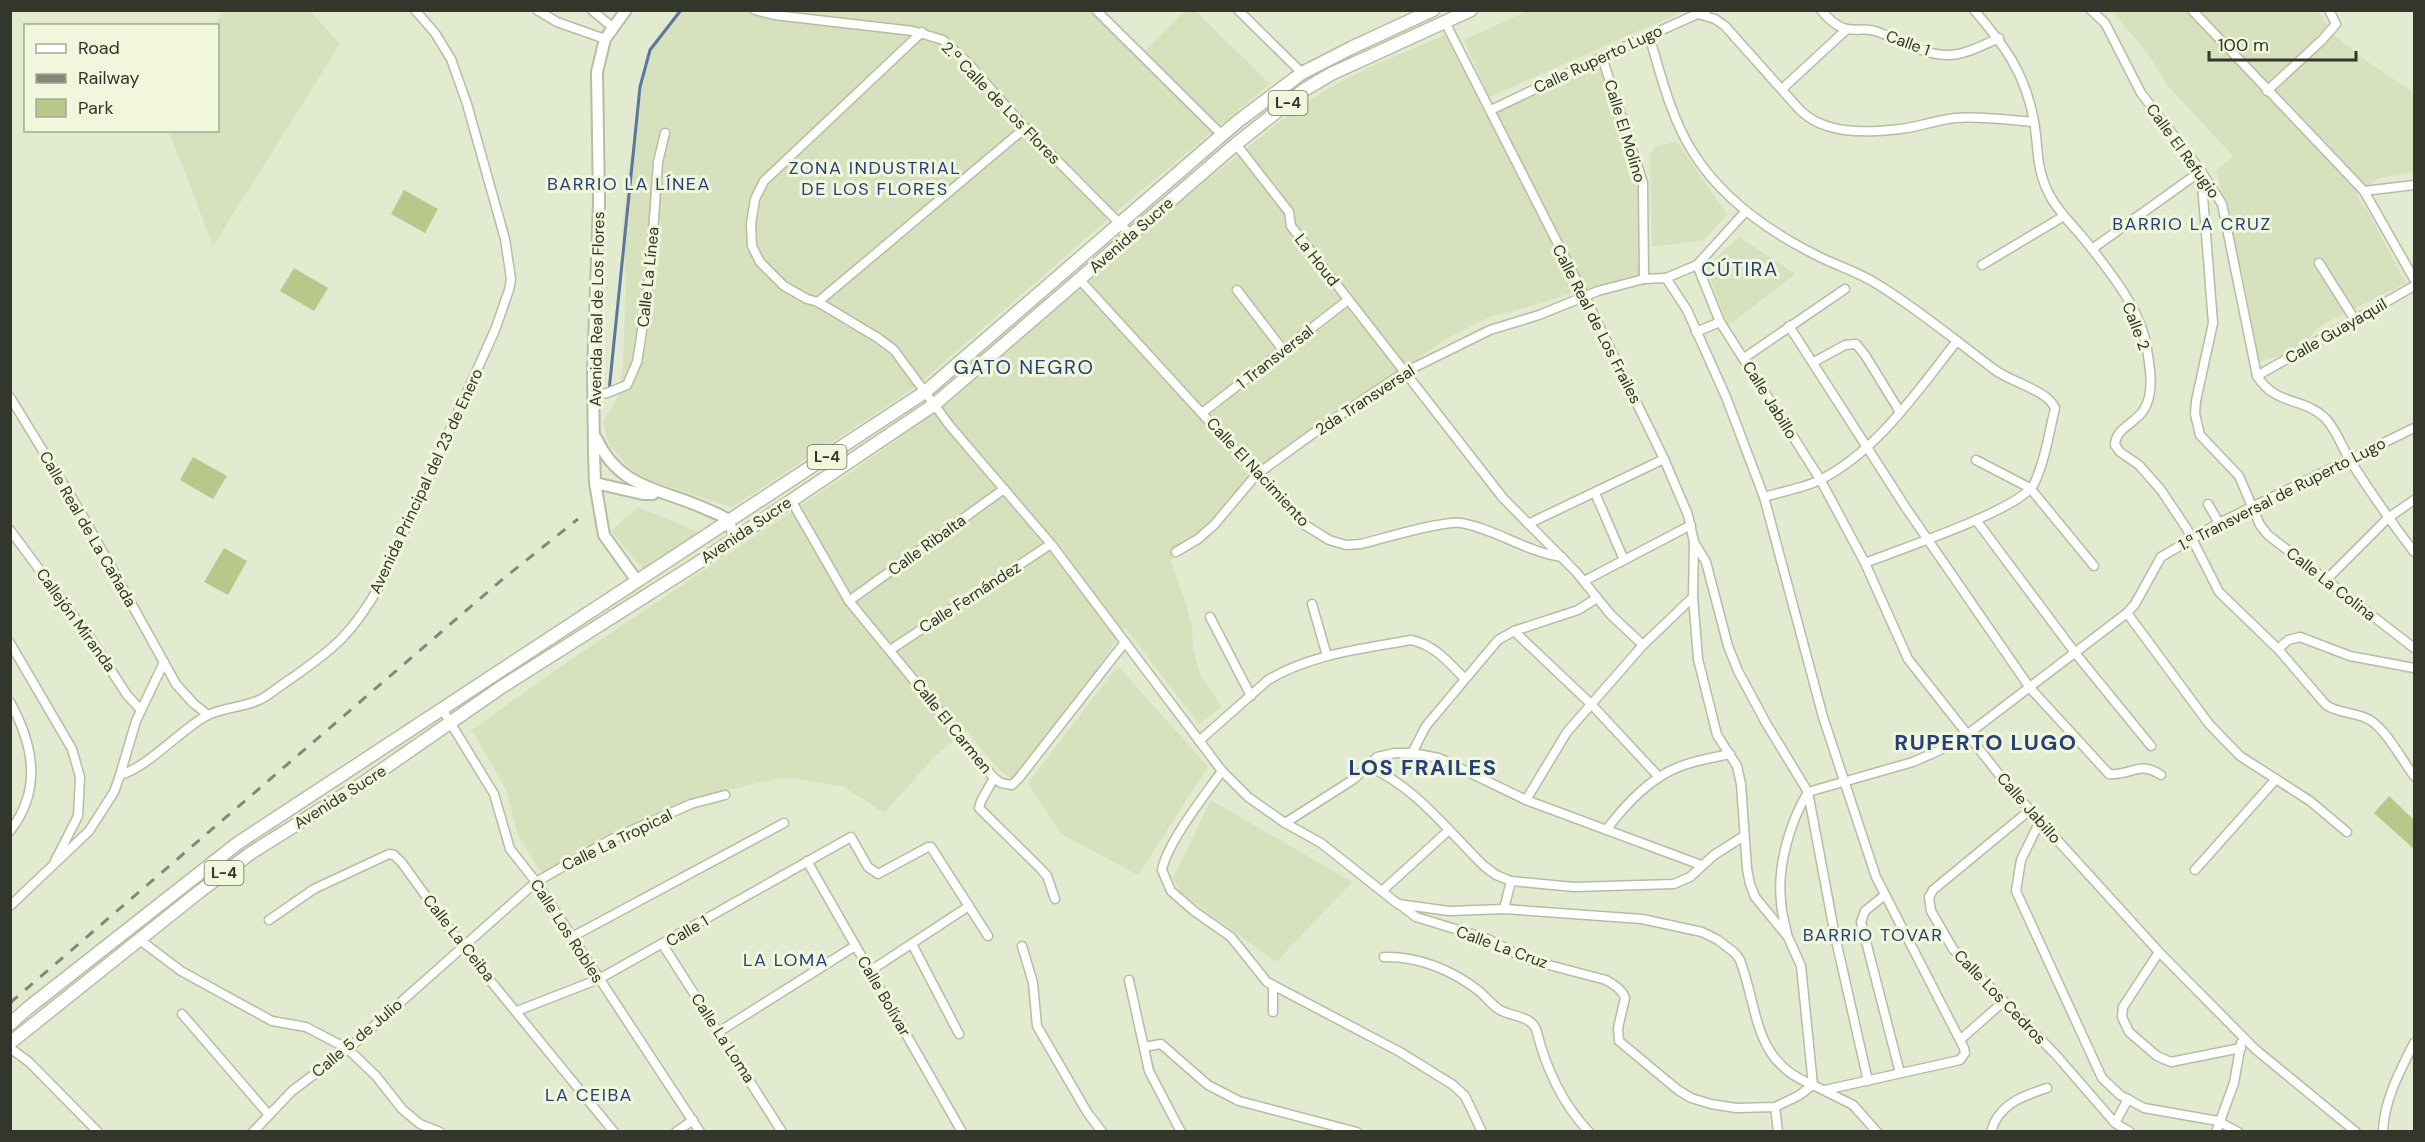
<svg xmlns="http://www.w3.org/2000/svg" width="2425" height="1142" viewBox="0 0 2425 1142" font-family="'DM Sans',sans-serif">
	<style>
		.built { fill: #d7e1be }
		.green { fill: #b8c88b }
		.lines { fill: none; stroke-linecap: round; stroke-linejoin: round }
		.stream { stroke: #5d75a1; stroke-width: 3 }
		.minor-casing { stroke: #b5bda2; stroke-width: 11 }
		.tertiary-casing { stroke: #b5bda2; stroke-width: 14 }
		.primary-casing { stroke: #b5bda2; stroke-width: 15 }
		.minor { stroke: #fff; stroke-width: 8 }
		.tertiary { stroke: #fff; stroke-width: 10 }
		.primary { stroke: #fff; stroke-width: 12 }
		.rail { stroke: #848977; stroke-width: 3; stroke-dasharray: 10 10; stroke-linecap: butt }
		.labels { text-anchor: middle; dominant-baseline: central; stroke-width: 6; stroke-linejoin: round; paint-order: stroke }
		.shield { fill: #f0f7dc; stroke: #6c7060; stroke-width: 1.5 }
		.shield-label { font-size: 15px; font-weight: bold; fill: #33362b }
		.street-label { font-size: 16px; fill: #33362b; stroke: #f0f7dc }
		.neighbourhood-label { font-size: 18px; letter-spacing: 1.5px; fill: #274078; stroke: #f0f7dc }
		.quarter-label { font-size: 20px; letter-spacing: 1.5px; fill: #274078; stroke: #f0f7dc }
		.district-label { font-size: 22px; font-weight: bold; letter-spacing: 1.5px; fill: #274078; stroke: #f0f7dc }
	</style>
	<rect width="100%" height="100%" fill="#e2eacf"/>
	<!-- built -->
	<g class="built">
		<polygon points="1530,10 1684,10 1684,11 1489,97 1464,40"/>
		<polygon points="223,11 310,11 340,44 213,246 169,131 218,130 218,26 215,25"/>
		<polygon points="678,11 1102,11 1144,52 1185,11 1196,11 1270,84 1130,200 913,389 732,507 637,476 609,445 603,422 619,395 623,365 626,280 622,234 628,171 644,79 648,58 655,44"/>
		<polygon points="2112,11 2318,11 2334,35 2368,62 2414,93 2414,172 2379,178 2356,195 2368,212 2406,283 2323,324 2295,351 2259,362 2243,276 2216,170 2233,156 2167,85 2149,55"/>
		<polygon points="1445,35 1486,115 1600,68 1633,151 1641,186 1647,277 1583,289 1538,304 1492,316 1452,335 1259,469 1224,522 1195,546 1170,560 1185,600 1192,628 1193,650 1200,674 1222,707 1199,724 1125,627 1054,733 1015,781 999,770 966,730 935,756 884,813 844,787 794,778 773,779 686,801 633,825 542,873 519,838 506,789 472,730 560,667 860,466 951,401 1114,255 1284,118 1327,89 1372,66"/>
		<polygon points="1676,141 1727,214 1704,240 1652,247 1650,155 1655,147"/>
		<polygon points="1739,237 1795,274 1728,326 1706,267"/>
		<polygon points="638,507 705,535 646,573 611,531"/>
		<polygon points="1118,666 1208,767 1138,875 1061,834 1028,783"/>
		<polygon points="1211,800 1352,882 1276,962 1181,893 1173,878"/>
	</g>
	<!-- green -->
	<g class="green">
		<polygon points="404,190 438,209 425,233 391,214"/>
		<polygon points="294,268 328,288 314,311 280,291"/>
		<polygon points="193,457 227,476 213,499 180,480"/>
		<polygon points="224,548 247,561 228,595 204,582"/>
		<polygon points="2389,796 2414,820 2414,849 2374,813"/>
	</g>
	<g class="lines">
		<!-- stream -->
		<polyline class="stream" points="609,391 640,87 650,50 681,10"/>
		<defs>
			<g id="minor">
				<polyline points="537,10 557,22 605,39"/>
				<polyline points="592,10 612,27"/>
				<polyline points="755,10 774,15 913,31 943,40 967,62 1025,128 1131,235"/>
				<polyline points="1096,10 1222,135"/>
				<polyline points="1238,10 1302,73"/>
				<path d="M 1821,10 C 1827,18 1837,27 1847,29 C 1857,31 1865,28 1875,31 C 1900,39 1923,56 1950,55 C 1967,54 1983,45 1999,38"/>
				<path d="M 1974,10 C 2005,46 2025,73 2034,121 C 2039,150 2035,167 2050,196 C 2061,216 2079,231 2092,249 C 2114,277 2142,313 2147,349 C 2150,368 2155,394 2143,411 C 2135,423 2115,429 2115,445 L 2120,452 L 2139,465 L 2161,490 L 2187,529 L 2219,592 L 2278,649"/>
				<path d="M 2091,10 L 2105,23 L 2141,93 L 2201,171 L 2222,204 L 2257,376 C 2277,407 2302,396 2325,418 C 2337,430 2342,448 2351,462 C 2371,493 2392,523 2414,552"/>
				<polyline points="2192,10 2364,191 2414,279"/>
				<path d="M 1698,14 L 1715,19 L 1725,26 L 1799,109 C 1824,135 1866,133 1900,129 C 1919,127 1936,120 1955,118 C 1981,116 2008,120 2034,122"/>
				<path d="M 922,32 L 764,181 L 755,199 L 751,224 L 752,246 L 760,262 L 784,286 L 807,299 L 818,302 L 878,338 L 894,350 L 950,426 L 1051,544 L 1222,771 L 1248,797 L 1285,823 L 1321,843 L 1398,904 L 1449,911 L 1504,909 L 1642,919 L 1702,932 L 1718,940 L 1735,953 L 1740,960 C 1759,1011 1753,1062 1813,1085 L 1801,966 L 1788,937 L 1755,897 L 1750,884 L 1747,869 L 1741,784 L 1737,766 L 1717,735 L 1698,659 L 1693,597 L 1694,542 L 1688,515 L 1664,459 L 1585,297 L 1445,22"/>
				<path d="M 1649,35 C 1660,73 1672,121 1694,154 C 1724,201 1774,235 1824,259 C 1841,267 1860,273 1877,284 C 1918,309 1956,341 1995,370 C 2011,382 2047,390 2055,408 C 2049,433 2045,461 2034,484 C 2020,510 1897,550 1865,563"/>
				<polyline points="1602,57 1643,183 1644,279"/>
				<polyline points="1782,89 1847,29"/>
				<polyline points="2267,91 2322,40 2336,24 2329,10"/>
				<polyline points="1491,110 1602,57 1706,10"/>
				<polyline points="1236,144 1289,212 1291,226 1503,498 1577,573 1611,615 1643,645"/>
				<polyline points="2364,191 2414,185"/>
				<polyline points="2092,249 2201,171 2213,323 2196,401 2195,414 2200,435 2239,476 2260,525 2268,535 2414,648"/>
				<polyline points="2319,263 2355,320"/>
				<polyline points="1697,265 1720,322 1820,479 1865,563 1908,659 2009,787 2159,952 2255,1049 2356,1132"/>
				<polyline points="1982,265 2064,216"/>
				<polyline points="1666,278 1697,265 1746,211"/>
				<path d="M 1080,280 L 1302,523 L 1329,540 L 1346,545 L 1361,544 C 1382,539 1443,520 1461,523 C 1496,529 1526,552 1562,557"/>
				<polyline points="1237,290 1283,350"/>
				<polyline points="818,302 1025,128"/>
				<path d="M 1789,326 L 1906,508 L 2030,688 L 2109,774 C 2132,776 2138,760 2161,775"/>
				<polyline points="1696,332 1720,322"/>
				<polyline points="1744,358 1845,289"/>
				<polyline points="1814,362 1845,345 1856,344 1865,355 1900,412"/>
				<polyline points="2257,376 2414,286"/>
				<polyline points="594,395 607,393 627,385 637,362 640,344 650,274 658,162 665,133"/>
				<polyline points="10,397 81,513 176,684 193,703 208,715"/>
				<polyline points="1202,413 1348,300"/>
				<polyline points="1976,460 2030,488 2094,566"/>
				<polyline points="1595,493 1624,560"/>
				<path d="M 1764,497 C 1783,491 1805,488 1822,479 C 1879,449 1918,390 1957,341"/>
				<polyline points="791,500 849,601 994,778 1001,783 1012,785 1019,778 1125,642"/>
				<polyline points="2208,504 2219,523"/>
				<polyline points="1976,520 2076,654 2151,746"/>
				<polyline points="1528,524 1664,459"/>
				<polyline points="10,530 91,639 127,695 141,710"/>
				<polyline points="1694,542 1706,562 1728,646 1738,671 1766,723 1808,792 1835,936 1868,1081"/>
				<polyline points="1176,552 1198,539 1214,525 1256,475 1322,427 1405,372 1490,330 1539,315 1598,291 1644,279 1666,278 1687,310 1726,397 1764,497 1823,717 1876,877 1964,1048 1965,1053 1960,1060 1825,1090"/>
				<polyline points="2326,580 2388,518 2414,500"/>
				<polyline points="1584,581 1691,525"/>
				<polyline points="849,601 1004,489"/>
				<polyline points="1312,604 1327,656"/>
				<polyline points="2127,613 2209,724 2240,756 2310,801 2347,832"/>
				<polyline points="1210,617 1251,696"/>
				<polyline points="1514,631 1591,704 1659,777"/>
				<polyline points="10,643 72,749 80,777 78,816 55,861"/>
				<polyline points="890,650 1051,544"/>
				<path d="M 2414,668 L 2350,656 L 2300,637 L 2288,640 L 2278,649 L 2326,705 C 2339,714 2357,712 2370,720 C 2387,731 2402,760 2414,776"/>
				<path d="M 10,702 C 33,744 43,789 10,831"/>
				<polyline points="442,709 494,794 510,849 536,882 700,1132"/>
				<path d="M 1199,741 L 1268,680 C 1311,654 1362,649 1411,640 C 1435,645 1448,662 1465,679"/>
				<polyline points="1412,753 1426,726 1498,640 1514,631 1578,610 1597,598"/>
				<path d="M 1367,766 C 1414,785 1448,831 1484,866 L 1496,875 L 1511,881 L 1574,887 L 1674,884 L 1690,877 L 1714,855 L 1744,836"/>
				<path d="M 1222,771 C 1205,795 1167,843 1162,870 L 1171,891 L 1194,911 L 1231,937 L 1267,982 L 1400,1052 L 1453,1085 L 1465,1096 L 1482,1132"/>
				<polyline points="120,775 136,721 164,662"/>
				<polyline points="994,778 981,801 979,808 1040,868 1047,876 1055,899"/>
				<polyline points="1526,800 1567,732 1643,645 1693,597"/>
				<polyline points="2030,810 1933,890 1929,897 1931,911 1953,949 2056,1055 2115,1123 2130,1132"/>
				<polyline points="2040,821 2021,860 2016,891 2102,1078 2120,1095 2144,1108 2218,1121 2238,1132"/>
				<polyline points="1285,823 1354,779 1377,757 1395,753 1412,753 1439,758 1526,800 1701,865"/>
				<path d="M 1606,830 C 1626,804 1651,776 1684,765 C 1699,760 1715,757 1730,754"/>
				<polyline points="807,861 962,1132"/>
				<polyline points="2195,870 2276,779"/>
				<polyline points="1382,891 1448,831"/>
				<polyline points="1885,895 1865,911 1861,922 1900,1073"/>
				<path d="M 1399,904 L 1416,917 L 1488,939 L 1526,959 L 1606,980 C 1614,985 1622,989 1625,998 L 1618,1028 L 1619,1041 L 1678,1090 L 1691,1098 L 1711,1104 L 1736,1108 L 1775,1107 L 1798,1096 L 1813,1085 L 1853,1105 L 1877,1132"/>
				<path d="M 10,906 L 89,831 L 114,792 L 120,775 C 148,767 178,732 206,716 C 222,707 242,708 259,700 C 269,696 279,686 289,680 C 334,649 353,633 380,585 L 495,330 L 509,290 L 511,279 L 505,239 L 467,104 L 451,59 L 435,33 L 415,10"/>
				<polyline points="1504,909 1511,881"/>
				<polyline points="269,920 314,889 389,854 394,855 402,863 462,946 614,1132"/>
				<path d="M 1787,934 C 1785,923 1781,912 1781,901 C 1777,866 1790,822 1808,792 L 1913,762 L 1938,751 L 1968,734 L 2127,613 L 2135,604 L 2161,557 L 2219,523 L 2414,428"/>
				<polyline points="572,937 784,823"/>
				<polyline points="140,940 181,971 272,1021 306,1027 348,1049 376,1076 402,1109 420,1124 440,1132"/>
				<polyline points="912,944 959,1034"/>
				<polyline points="663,945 782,1132"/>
				<polyline points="1022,946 1033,983 1037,1026 1087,1112 1102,1132"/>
				<polyline points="2159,952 2123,1007 2122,1017 2129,1032 2157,1056 2171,1062 2241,1048"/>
				<path d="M 1384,957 C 1418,956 1452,970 1479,991 C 1486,997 1492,1005 1500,1010 C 1512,1017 1529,1015 1536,1029 C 1546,1068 1561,1102 1589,1132"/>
				<polyline points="870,971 969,906"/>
				<polyline points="1129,980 1149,1071 1181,1132"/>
				<polyline points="1273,987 1273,1012"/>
				<polyline points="517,1011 599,979 851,837 868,867 878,874 928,847 931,847 988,936"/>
				<polyline points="182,1014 269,1115"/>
				<polyline points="720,1031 855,946"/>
				<polyline points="1960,1040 2003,1002"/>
				<polyline points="1144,1047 1161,1044 1208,1085 1239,1101 1357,1132"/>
				<polyline points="10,1048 29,1062 98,1132"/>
				<polyline points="1775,1107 1778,1132"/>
				<polyline points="2115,1123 2128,1099"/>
				<polyline points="253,1132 292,1091 348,1049 536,882 610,840 691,804 725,795"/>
				<polyline points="676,1132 693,1120"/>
				<path d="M 1991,1132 C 1998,1104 2023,1096 2047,1088"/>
				<polyline points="2216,1132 2234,1083 2241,1043"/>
				<path d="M 2383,1132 C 2384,1100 2400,1071 2414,1043"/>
			</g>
			<g id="tertiary">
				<polyline points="626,10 605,39 597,72 599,202 593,374 594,453 595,483 604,535 637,581"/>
				<path d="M 596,438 C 620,490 661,488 706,509 C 712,512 723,515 727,520 C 730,525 733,532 736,537"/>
				<polyline points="595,483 643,494 653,494"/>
			</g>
			<g id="primary">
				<polyline points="10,1024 28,1008 238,843 925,392 1237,122 1302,73 1353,47 1433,10"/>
				<polyline points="10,1043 199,892 251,853 366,781 503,686 712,554 935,404 1236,144 1304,90 1331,74 1471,10"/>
			</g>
		</defs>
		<!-- minor casing -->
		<use href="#minor" class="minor-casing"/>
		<!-- tertiary casing -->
		<use href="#tertiary" class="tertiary-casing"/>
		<!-- primary casing -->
		<use href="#primary" class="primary-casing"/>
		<!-- minor -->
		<use href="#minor" class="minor"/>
		<!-- tertiary -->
		<use href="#tertiary" class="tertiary"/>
		<!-- primary -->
		<use href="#primary" class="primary"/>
		<!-- rail -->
		<polyline class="rail" points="10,1003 504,578 578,519"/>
	</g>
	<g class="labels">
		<!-- shield labels -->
		<g class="shield">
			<rect x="1268.5" y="91" width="39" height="24" rx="4.5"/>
			<rect x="807.5" y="445" width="39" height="24" rx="4.5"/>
			<rect x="204.5" y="861" width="39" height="24" rx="4.5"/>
		</g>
		<g class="shield-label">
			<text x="1288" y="103">L-4</text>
			<text x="827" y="457">L-4</text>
			<text x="224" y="873">L-4</text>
		</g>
		<!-- street labels -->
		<g class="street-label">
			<text transform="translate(1908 43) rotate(20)">Calle 1</text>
			<text transform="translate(1598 59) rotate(-25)">Calle Ruperto Lugo</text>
			<text transform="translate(1001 103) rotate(46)">2.ª Calle de Los Flores</text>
			<text transform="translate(1625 131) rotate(73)">Calle El Molino</text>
			<text transform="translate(2183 151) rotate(54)">Calle El Refugio</text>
			<text transform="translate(1131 235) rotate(-41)">Avenida Sucre</text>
			<text transform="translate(1317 260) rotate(52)">La Houd</text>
			<text transform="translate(648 277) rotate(-84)">Calle La Línea</text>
			<text transform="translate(597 309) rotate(-89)">Avenida Real de Los Flores</text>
			<text transform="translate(1597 324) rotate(63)">Calle Real de Los Frailes</text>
			<text transform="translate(2136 326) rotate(69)">Calle 2</text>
			<text transform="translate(2336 331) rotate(-30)">Calle Guayaquil</text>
			<text transform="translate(1275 357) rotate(-38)">1 Transversal</text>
			<text transform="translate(1365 400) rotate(-33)">2da Transversal</text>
			<text transform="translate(1770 400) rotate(58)">Calle Jabillo</text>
			<text transform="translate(1258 472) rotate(47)">Calle El Nacimiento</text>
			<text transform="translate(426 481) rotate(-65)">Avenida Principal del 23 de Enero</text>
			<text transform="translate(2282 494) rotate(-27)">1.ª Transversal de Ruperto Lugo</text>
			<text transform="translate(88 529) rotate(60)">Calle Real de La Cañada</text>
			<text transform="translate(746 530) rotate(-34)">Avenida Sucre</text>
			<text transform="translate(927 545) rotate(-36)">Calle Ribalta</text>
			<text transform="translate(2331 584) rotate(38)">Calle La Colina</text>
			<text transform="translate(970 597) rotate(-33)">Calle Fernández</text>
			<text transform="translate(76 620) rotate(54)">Callejón Miranda</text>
			<text transform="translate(952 726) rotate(51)">Calle El Carmen</text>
			<text transform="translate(340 797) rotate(-32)">Avenida Sucre</text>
			<text transform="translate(2029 808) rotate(49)">Calle Jabillo</text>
			<text transform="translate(617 840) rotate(-26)">Calle La Tropical</text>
			<text transform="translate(567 931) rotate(57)">Calle Los Robles</text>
			<text transform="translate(687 931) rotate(-30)">Calle 1</text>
			<text transform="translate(459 938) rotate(52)">Calle La Ceiba</text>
			<text transform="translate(1502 947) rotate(20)">Calle La Cruz</text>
			<text transform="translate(884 996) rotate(60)">Calle Bolívar</text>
			<text transform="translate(2000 997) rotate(46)">Calle Los Cedros</text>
			<text transform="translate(357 1038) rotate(-40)">Calle 5 de Julio</text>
			<text transform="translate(723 1038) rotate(57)">Calle La Loma</text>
		</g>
		<!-- neighbourhood labels -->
		<g class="neighbourhood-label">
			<text x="875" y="168">ZONA INDUSTRIAL<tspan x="875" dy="21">DE LOS FLORES</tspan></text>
			<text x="629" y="184">BARRIO LA LÍNEA</text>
			<text x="2192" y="224">BARRIO LA CRUZ</text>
			<text x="1873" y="935">BARRIO TOVAR</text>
			<text x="786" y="960">LA LOMA</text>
			<text x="589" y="1095">LA CEIBA</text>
		</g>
		<!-- quarter labels -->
		<g class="quarter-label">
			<text x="1740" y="269">CÚTIRA</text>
			<text x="1024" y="367">GATO NEGRO</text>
		</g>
		<!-- district labels -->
		<g class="district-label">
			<text x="1986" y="742">RUPERTO LUGO</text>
			<text x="1423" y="767">LOS FRAILES</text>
		</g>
	</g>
	<!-- border -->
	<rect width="2425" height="1142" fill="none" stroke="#33362b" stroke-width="24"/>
	<!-- legend -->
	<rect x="24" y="24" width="195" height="108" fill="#f0f7dc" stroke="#a4aa95" stroke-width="1.5"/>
	<rect x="36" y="44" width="30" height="9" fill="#ffffff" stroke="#a4aa95" stroke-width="1.5"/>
	<text x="78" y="54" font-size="18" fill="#33362b">Road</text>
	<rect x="36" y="74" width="30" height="9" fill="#848977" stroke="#a4aa95" stroke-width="1.5"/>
	<text x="78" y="84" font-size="18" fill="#33362b">Railway</text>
	<rect x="36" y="99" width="30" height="18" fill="#b8c88b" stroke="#a4aa95" stroke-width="1.5"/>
	<text x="78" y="114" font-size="18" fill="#33362b">Park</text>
	<!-- scale -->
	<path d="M2209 51v9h147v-9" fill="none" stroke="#33362b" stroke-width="3"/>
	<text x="2218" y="51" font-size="18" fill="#33362b" stroke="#f0f7dc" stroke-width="4.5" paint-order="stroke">100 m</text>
</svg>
